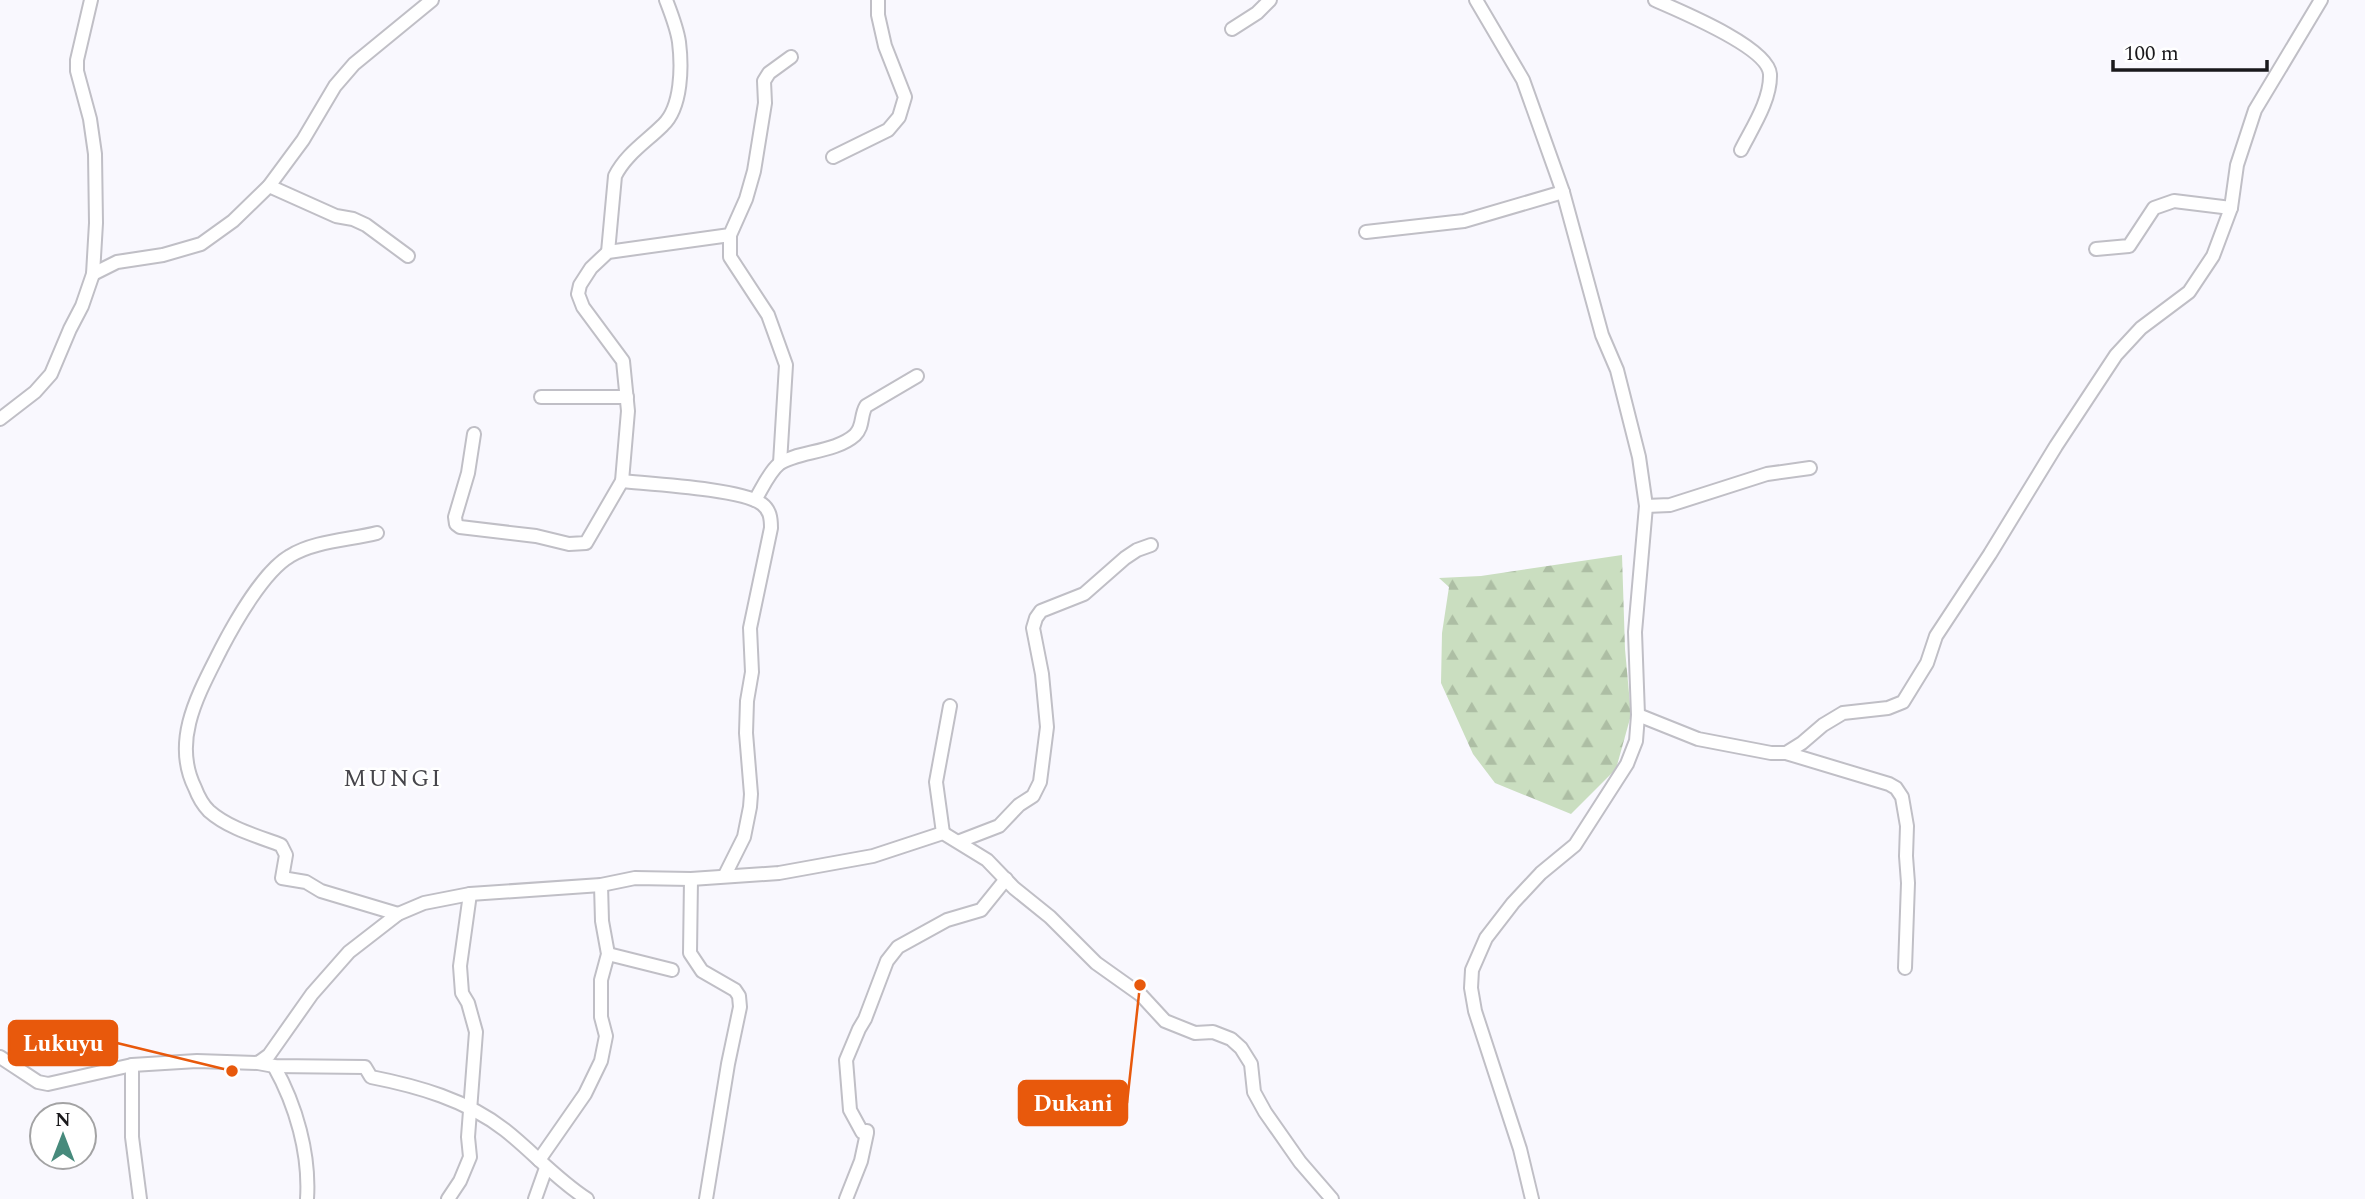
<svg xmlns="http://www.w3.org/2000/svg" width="2365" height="1199" viewBox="0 0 2365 1199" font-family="Spectral,serif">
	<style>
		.forest { fill: url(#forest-firs) }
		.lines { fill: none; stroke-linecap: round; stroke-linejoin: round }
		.minor-casing { stroke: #c0bfc6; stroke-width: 16 }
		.minor { stroke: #fff; stroke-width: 12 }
		.labels { text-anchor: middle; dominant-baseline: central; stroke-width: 5; stroke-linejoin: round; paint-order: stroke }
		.quarter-label { font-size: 24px; letter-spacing: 2px; fill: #46454b; stroke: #fff }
		.leader { fill: none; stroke: #e8590c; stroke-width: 2.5 }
		.callout-dot { fill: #e8590c; stroke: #fff; stroke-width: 2.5 }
		.callout { fill: #e8590c; stroke: #e8590c; stroke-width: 2.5 }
		.callout-label { font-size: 23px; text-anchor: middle; font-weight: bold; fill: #fff }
	</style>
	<defs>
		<pattern id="forest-firs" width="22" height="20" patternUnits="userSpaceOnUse" patternTransform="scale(1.75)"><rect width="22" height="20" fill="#cadec0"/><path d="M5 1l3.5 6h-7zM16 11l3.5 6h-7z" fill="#adbea4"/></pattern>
	</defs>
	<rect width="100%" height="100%" fill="#f9f8fe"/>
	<!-- forest -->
	<polygon class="forest" points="1622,555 1625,649 1631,715 1616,769 1571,814 1495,783 1473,754 1441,683 1442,633 1449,587 1439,578 1481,576"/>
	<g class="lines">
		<defs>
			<g id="minor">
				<polyline points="1476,0 1523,80 1563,192 1602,335 1617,370 1639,457 1646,506 1635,632 1638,715 1636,741 1627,764 1575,845 1541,873 1513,903 1486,938 1472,970 1471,988 1475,1011 1520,1149 1532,1199"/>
				<path d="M 1655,0 C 1680,11 1768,47 1770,74 C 1771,100 1752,128 1741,150"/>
				<polyline points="1232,29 1257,13 1270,0"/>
				<polyline points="833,157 888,130 899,117 905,97 885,46 878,15 878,0"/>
				<polyline points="269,186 336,216 353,219 366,225 408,256"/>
				<polyline points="1366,232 1464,221 1563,192"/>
				<polyline points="730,235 730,257 768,315 786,365 780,463"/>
				<polyline points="2096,249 2129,246 2154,208 2174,201 2231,208"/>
				<path d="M 608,252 L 615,176 C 626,154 646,142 663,125 C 682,107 682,66 679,42 C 677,28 671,13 666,0"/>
				<polyline points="93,274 117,262 163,255 201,244 233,221 269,186 303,140 335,86 354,64 432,0"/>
				<polyline points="541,397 627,397"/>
				<polyline points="0,419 35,392 51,374 70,329 82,306 93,274 96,223 95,154 90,119 77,71 77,60 91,0"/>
				<polyline points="474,434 468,473 455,517 456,524 460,527 536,536 569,544 586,543 622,481 628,411 623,361 583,307 578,294 580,285 591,268 608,252 730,235 746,199 754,171 765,103 764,81 769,73 791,57"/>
				<path d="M 622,481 C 651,484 742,489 762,504 C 770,510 771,518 771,528 L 750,628 L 752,672 L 747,701 L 746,733 L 751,794 L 750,807 L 744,837 L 725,875"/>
				<path d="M 755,500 C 762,489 769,472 779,464 C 797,451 835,453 855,435 C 864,426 860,416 866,406 L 917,376"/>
				<polyline points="1646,506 1670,505 1767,474 1810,468"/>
				<path d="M 377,533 C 349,540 314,541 290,556 C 264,571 235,622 221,649 C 199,693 171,740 195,788 C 198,796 203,805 209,811 C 228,828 257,836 281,845 L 286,855 L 282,878 L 306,882 L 321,891 L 398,914"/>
				<polyline points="1638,715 1698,739 1771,753 1786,753 1802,743 1823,725 1843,713 1888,708 1903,702 1927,663 1936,636 1990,554 2056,446 2116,355 2141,328 2189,292 2213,256 2231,208 2237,165 2255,110 2321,0"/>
				<polyline points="1786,753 1889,784 1896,788 1902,797 1907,826 1906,856 1908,883 1905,968"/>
				<polyline points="943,833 936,782 950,706"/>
				<polyline points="960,841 999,826 1019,805 1033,796 1040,782 1047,727 1042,674 1033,628 1036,618 1041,611 1084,594 1125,558 1137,550 1151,545"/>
				<polyline points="691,879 690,953 702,971 735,990 739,996 740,1007 728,1064 706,1199"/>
				<polyline points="608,954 672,970"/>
				<polyline points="0,1057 38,1082 48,1084 132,1065 197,1061 258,1063 269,1055 312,994 349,952 398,914 424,903 470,894 601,885 635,878 691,879 779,873 873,856 943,833 987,860 1014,888 1050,917 1096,963 1141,995 1165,1021 1195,1033 1213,1032 1231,1039 1241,1048 1251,1064 1254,1092 1265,1112 1300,1162 1332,1199"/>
				<path d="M 258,1063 L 274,1066 L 365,1067 L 371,1077 C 417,1086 467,1100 505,1130 C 533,1152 556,1179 587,1199"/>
				<polyline points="132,1065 132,1137 140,1199"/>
				<path d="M 274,1066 C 296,1105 310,1154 307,1199"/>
				<polyline points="539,1160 585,1094 601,1061 606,1036 601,1017 601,980 608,954 602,921 601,885"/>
				<polyline points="448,1199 460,1181 470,1157 468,1137 476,1032 468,1003 462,993 460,966 470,894"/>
				<polyline points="535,1199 546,1168"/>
				<polyline points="846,1199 861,1161 867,1133 867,1131 862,1132 850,1110 846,1060 859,1029 865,1019 887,961 898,947 947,920 981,910 1006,879"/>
			</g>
		</defs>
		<!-- minor casing -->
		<use href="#minor" class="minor-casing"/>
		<!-- minor -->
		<use href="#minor" class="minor"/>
	</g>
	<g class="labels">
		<!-- quarter labels -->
		<g class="quarter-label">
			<text x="393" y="779">MUNGI</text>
		</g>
	</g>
	<!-- callouts -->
	<path class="leader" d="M232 1071L117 1043M1140 985L1127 1103"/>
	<g class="callout-dot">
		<circle cx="232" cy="1071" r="7"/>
		<circle cx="1140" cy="985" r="7"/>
	</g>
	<g class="callout">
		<rect x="9" y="1021" width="108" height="44" rx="7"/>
		<rect x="1019" y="1081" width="108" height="44" rx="7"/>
	</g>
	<g class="callout-label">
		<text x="63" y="1051">Lukuyu</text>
		<text x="1073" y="1111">Dukani</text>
	</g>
	<!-- north arrow -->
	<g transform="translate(63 1136)"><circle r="33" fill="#ffffff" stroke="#a3a3a4" stroke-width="2"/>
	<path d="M0-5L12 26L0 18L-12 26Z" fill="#478a7c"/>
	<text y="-10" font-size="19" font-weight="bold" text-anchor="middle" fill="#1a191c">N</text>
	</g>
	<!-- scale -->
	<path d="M2113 60v10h154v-10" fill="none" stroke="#1a191c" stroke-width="3.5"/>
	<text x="2124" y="60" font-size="21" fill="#1a191c" stroke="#ffffff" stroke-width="5" paint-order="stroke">100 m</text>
</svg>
